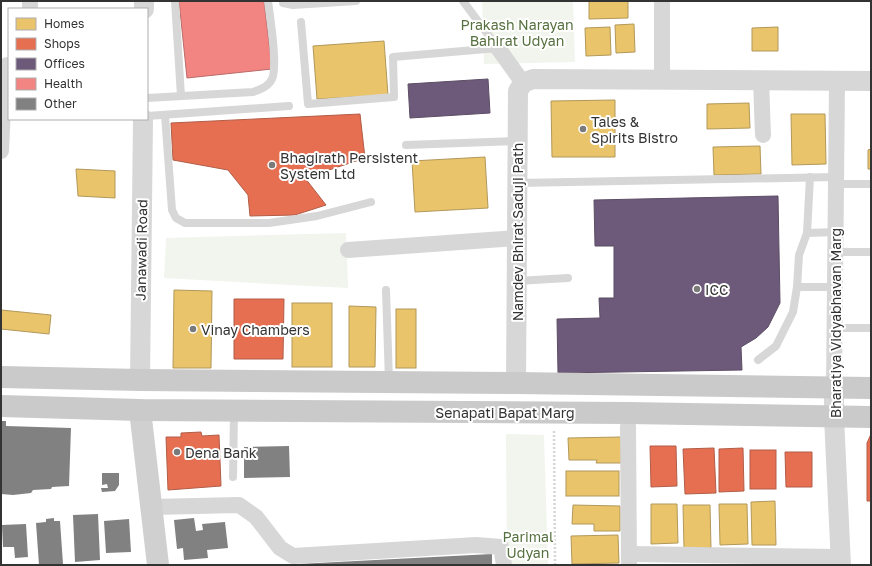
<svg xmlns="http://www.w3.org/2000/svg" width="872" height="566" viewBox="0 0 872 566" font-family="'Golos Text',sans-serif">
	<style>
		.green { fill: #f1f5ed }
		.homes { fill: #e9c46a; stroke: #b2985a }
		.shops { fill: #e76f51; stroke: #b15d48 }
		.offices { fill: #6d597a; stroke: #5c4e65 }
		.health { fill: #f28482; stroke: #b96c6a }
		.building { fill: #818181 }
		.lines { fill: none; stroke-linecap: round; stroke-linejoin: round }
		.path { stroke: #d6d6d6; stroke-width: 2.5; stroke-dasharray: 2 2; stroke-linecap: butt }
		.service { stroke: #d7d7d7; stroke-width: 8 }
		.minor { stroke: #d7d7d7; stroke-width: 16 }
		.tertiary { stroke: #d7d7d7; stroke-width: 20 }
		.secondary { stroke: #d0d0d0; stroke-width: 22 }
		.primary { stroke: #cacaca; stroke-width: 22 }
		.poi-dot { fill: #7a7a7a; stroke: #fff; stroke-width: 1.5 }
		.labels { text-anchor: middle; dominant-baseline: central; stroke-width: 4; stroke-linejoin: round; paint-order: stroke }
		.park-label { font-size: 14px; fill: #56703f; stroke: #fff }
		.poi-label { font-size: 14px; fill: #333; stroke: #fff; text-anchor: start }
		.street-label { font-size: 14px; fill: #333; stroke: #fff }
	</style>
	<rect width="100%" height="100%" fill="#fff"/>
	<!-- green -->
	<g class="green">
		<polygon points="482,1 573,1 575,62 484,64"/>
		<polygon points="346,233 348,288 164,278 166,238"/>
		<polygon points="506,434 544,435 548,565 507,565"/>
	</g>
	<!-- homes -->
	<g class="homes">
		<polygon points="589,1 628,1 628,18 589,19"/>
		<polygon points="634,24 635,52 616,53 615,25"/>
		<polygon points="610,27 611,55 586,56 585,28"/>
		<polygon points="778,27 778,51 752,51 752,28"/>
		<polygon points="384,41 388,95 317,99 313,46"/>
		<polygon points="615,100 615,157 552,157 551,101"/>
		<polygon points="749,103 750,128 707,129 707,104"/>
		<polygon points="791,114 825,114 826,164 792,165"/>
		<polygon points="760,146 761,174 714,175 713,147"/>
		<polygon points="871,149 871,169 868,169 868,150"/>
		<polygon points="485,157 488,208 415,212 412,161"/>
		<polygon points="76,169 115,171 115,198 78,196"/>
		<polygon points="174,290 212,291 211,368 173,368"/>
		<rect x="292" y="303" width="40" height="64"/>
		<polygon points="349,306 376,307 375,367 349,367"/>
		<rect x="396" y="309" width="20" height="59"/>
		<polygon points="1,310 51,315 49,334 1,329"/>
		<polygon points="621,437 621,463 596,463 597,460 569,460 568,438"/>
		<rect x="566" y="471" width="53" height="25"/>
		<polygon points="775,501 776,545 752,545 751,502"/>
		<polygon points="651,504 677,504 678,543 651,544"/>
		<polygon points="719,504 747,504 748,544 720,545"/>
		<polygon points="573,505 620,506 620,531 594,531 594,524 572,524"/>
		<polygon points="683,505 710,505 711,548 684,548"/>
		<polygon points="618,535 619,563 572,564 571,536"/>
	</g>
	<!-- shops -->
	<g class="shops">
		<polygon points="360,114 365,158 305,178 326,205 295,215 250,216 248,195 228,170 173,160 171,123"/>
		<polygon points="234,299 284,299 283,359 234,359"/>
		<polygon points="201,432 202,436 219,435 221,486 168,490 166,437 181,437 181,433"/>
		<polygon points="871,434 871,501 867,501 867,443"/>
		<polygon points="650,446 676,446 677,486 651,487"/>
		<polygon points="714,448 716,493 685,494 683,449"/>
		<polygon points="743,448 744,491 719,492 719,449"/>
		<rect x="750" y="450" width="26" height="39"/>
		<polygon points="785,452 812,452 812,487 786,487"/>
	</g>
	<!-- offices -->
	<g class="offices">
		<polygon points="488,79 490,113 410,118 408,84"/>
		<polygon points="778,196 780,303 768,327 756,338 741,347 742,370 558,373 557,319 600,318 599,298 614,298 614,246 595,246 594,200"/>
	</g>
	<!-- health -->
	<polygon class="health" points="179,1 264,1 272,69 187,78"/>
	<!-- building -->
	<g class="building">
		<polygon points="1,421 6,421 6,426 71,428 69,486 52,487 51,489 33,490 31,493 13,495 1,494"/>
		<polygon points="289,446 290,477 244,478 244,447"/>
		<polygon points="102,473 119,473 119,485 115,491 102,492 101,488 108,488 107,484 102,485"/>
		<polygon points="98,514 100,560 75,562 73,515"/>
		<polygon points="54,518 54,521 60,521 63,564 39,565 36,523 46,522 46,519"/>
		<polygon points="194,518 196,531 203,530 202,524 225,522 228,548 207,550 208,558 184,560 183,548 177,549 174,520"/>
		<polygon points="129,519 131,552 106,553 104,521"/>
		<polygon points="26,524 28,557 15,558 14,547 3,547 2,525"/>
		<polygon points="492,554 492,565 298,565 298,564"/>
	</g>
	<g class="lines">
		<!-- path -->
		<polyline class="path" points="554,431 555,565"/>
		<!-- service -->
		<g class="service">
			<polyline points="175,1 181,96"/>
			<polyline points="283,1 283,3 293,5 356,1"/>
			<polyline points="463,1 498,48"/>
			<polyline points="301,22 308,104 394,97 393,57 498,48"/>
			<path d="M 147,98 L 253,92 C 261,89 268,87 272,79 C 278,66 270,17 268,1"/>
			<polyline points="165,115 172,210 176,218 185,223 269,223 317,216 371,202"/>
			<polyline points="147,116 289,106"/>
			<polyline points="406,145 517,141"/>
			<polyline points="518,183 836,177"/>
			<polyline points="836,184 871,184"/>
			<polyline points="807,233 810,177"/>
			<polyline points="836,252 871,252"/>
			<polyline points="517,281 568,278"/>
			<polyline points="797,287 835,287"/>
			<polyline points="386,290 389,381"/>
			<polyline points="835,328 871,328"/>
			<polyline points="758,360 776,346 793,312 797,287 799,255 807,233 836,232"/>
			<polyline points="233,477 234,412"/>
		</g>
		<!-- minor -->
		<g class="minor">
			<polyline points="662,1 662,80"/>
			<polyline points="30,9 30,1"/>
			<polyline points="498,48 523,83"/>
			<polyline points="761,81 763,135"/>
			<polyline points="1,151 4,85 7,65"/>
			<polyline points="348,250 517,238"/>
			<polyline points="834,388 837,82"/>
			<polyline points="628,426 629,565"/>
			<polyline points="152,507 239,505 256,517 280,548 293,556 476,545 501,547 504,565"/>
			<polyline points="629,554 840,557"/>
		</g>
		<!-- tertiary -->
		<g class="tertiary">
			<polyline points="144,9 144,1"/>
			<polyline points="140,380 143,119"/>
			<polyline points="516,383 518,91 523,83 533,79 871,81"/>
			<polyline points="834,388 834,417 841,565"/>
		</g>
		<!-- secondary -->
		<polyline class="secondary" points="140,410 158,565"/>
		<!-- primary -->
		<g class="primary">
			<polyline points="1,377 140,380 516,383 871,388"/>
			<polyline points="1,406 140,410 628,413 871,417"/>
		</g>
	</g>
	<!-- markers -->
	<g class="poi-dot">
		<circle cx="583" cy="129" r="4"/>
		<circle cx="272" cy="165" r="4"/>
		<circle cx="697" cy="289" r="4"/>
		<circle cx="193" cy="329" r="4"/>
		<circle cx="177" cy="452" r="4"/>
	</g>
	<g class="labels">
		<!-- park labels -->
		<g class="park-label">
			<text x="517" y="24">Prakash Narayan<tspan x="517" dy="16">Bahirat Udyan</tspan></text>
			<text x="528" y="536">Parimal<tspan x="528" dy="16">Udyan</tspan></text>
		</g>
		<!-- poi labels -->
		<g class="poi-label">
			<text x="591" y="121">Tales &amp;<tspan x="591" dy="16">Spirits Bistro</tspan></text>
			<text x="280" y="157">Bhagirath Persistent<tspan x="280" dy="16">System Ltd</tspan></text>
			<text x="705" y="289">ICC</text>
			<text x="201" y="329">Vinay Chambers</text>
			<text x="185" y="452">Dena Bank</text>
		</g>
		<!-- street labels -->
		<g class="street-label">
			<text transform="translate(517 232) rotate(-90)">Namdev Bhirat Saduji Path</text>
			<text transform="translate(141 250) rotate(-89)">Janawadi Road</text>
			<text transform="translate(835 323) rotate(-90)">Bharatiya Vidyabhavan Marg</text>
			<text x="505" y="412">Senapati Bapat Marg</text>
		</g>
	</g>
	<!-- border -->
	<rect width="872" height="566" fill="none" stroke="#333333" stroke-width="4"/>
	<!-- legend -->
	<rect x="8" y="8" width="140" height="112" fill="#ffffff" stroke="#adadad"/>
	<rect x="16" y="18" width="20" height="12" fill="#e9c46a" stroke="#adadad"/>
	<text x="44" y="28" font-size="12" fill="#333333">Homes</text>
	<rect x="16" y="38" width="20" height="12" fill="#e76f51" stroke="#adadad"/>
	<text x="44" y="48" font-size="12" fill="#333333">Shops</text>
	<rect x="16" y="58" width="20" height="12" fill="#6d597a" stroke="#adadad"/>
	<text x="44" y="68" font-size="12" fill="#333333">Offices</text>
	<rect x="16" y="78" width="20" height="12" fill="#f28482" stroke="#adadad"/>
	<text x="44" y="88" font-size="12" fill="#333333">Health</text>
	<rect x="16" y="98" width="20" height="12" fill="#818181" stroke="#adadad"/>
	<text x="44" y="108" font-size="12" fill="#333333">Other</text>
</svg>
